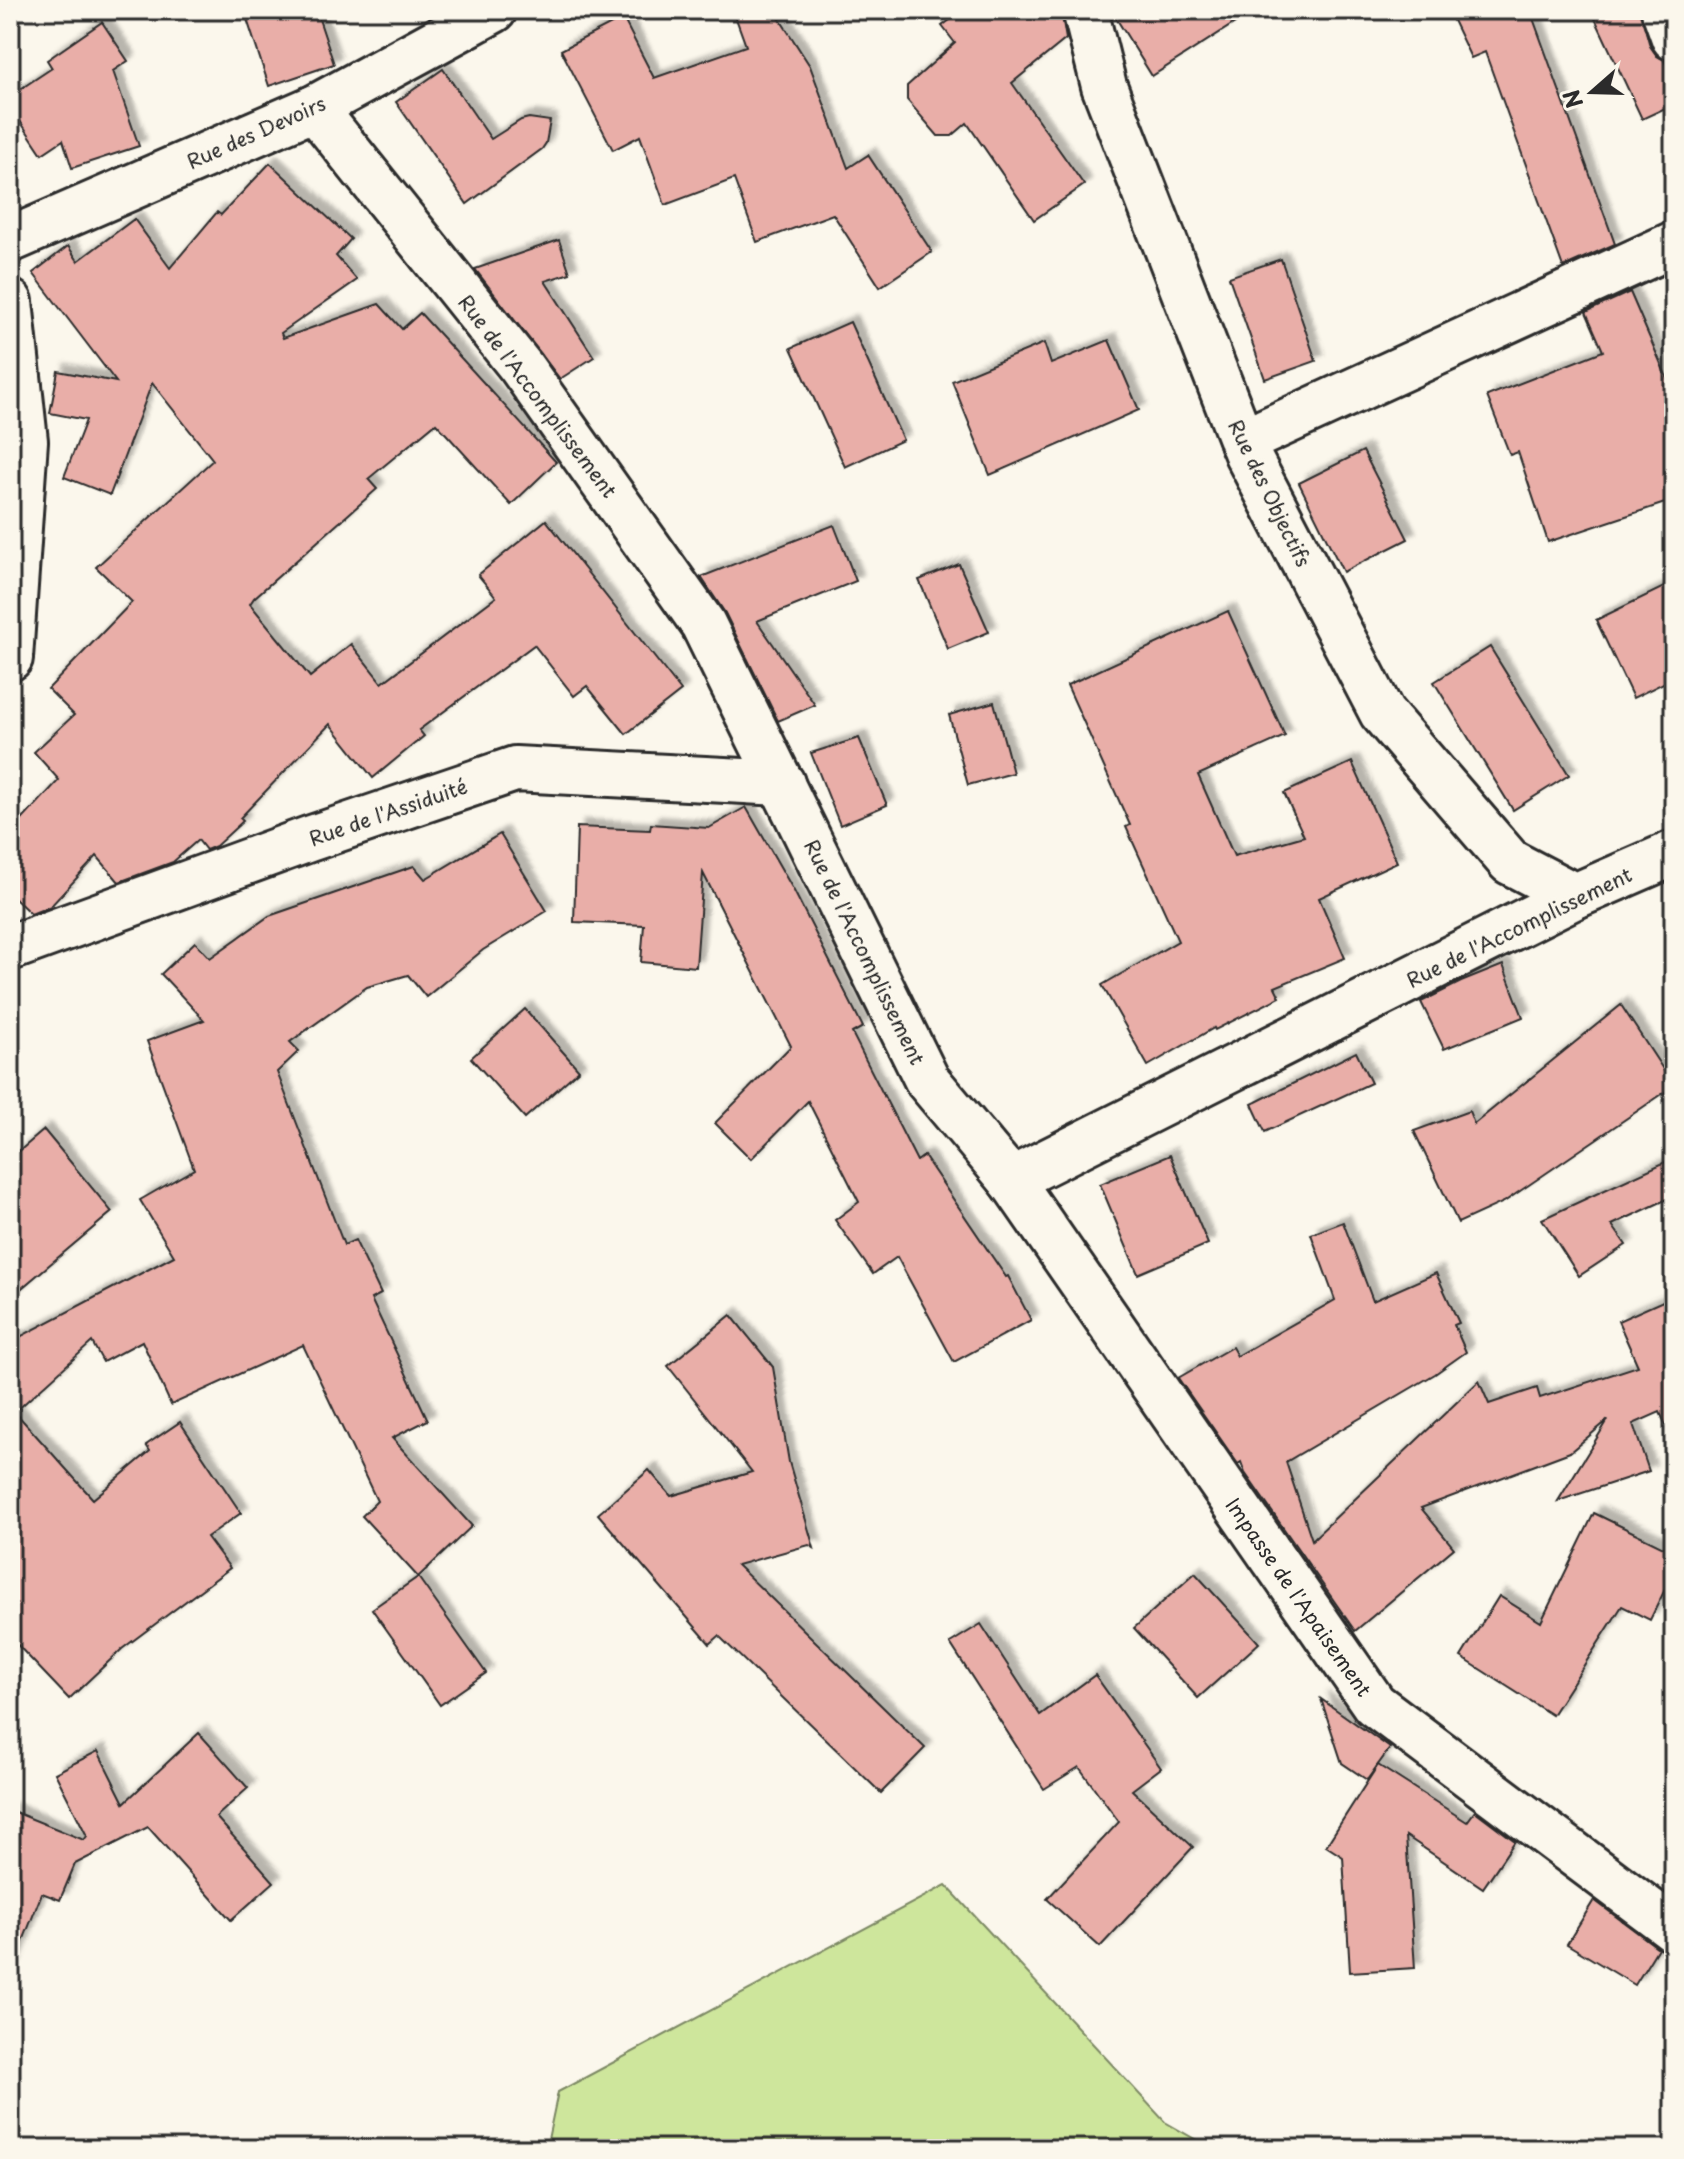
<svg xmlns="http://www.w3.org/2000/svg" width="1684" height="2159" viewBox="0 0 1684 2159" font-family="'Playpen Sans',sans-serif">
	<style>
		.green { fill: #cee69c; stroke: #7c8864; stroke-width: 2 }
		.building { fill: #e9aea8; stroke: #2b2b2b; stroke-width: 2; filter: url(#shadow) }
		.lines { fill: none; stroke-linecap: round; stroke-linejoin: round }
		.minor-casing { stroke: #2b2b2b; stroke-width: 50 }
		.minor { stroke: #fbf7ec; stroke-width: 44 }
		.labels { text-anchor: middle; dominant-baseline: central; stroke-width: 7; stroke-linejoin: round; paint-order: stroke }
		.street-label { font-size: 20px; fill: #2b2b2b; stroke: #fbf7ec }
	</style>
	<defs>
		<filter id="shadow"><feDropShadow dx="7" dy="-7" stdDeviation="2" flood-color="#0004"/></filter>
	</defs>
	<rect width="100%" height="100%" fill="#fbf7ec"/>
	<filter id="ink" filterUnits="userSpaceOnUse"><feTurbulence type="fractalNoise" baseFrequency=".0125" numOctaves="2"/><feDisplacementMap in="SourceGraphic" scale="16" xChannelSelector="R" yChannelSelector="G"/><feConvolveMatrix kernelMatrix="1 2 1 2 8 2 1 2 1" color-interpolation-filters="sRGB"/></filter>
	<g filter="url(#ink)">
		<!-- green -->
		<polygon class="green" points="946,1885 1165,2122 1212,2149 546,2149 558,2092"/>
		<!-- building -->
		<g class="building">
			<polygon points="244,10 316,10 334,64 269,86"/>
			<polygon points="733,10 774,10 810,66 848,168 868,155 932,252 880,287 833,214 757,242 734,179 665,205 640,136 613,150 561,50 623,18 654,78 746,46"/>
			<polygon points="963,10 1061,10 1066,39 1012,83 1084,185 1034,220 967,123 952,136 938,136 907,100 907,86 955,43 942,26"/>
			<polygon points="1111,10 1255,10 1152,76"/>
			<polygon points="1448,10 1530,10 1615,244 1563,267 1485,52 1471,58"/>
			<polygon points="1591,10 1640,10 1650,46 1657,56 1664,60 1674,81 1674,104 1642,119"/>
			<polygon points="102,22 128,61 113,71 139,146 72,168 63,140 42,154 10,106 10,96 52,68 47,60"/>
			<polygon points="443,69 491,139 521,120 529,118 550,121 546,143 542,149 467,204 396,102"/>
			<polygon points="270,163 351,239 336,256 357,280 281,333 283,338 379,304 402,329 420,313 556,462 511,505 436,423 368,479 377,489 254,598 250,604 310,677 351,644 382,683 496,597 478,575 546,520 681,691 626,734 587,686 574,696 534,645 419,730 424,736 373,778 330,724 240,818 243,821 216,846 206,850 198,840 173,862 119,882 97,856 51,906 31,914 10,894 10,833 59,780 34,752 74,715 48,689 132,602 96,567 213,460 152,383 110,495 64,477 86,420 50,413 58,371 116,382 33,273 68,246 78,261 134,219 170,268 217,212 221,215"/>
			<polygon points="559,240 570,273 545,281 594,357 560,379 475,269"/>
			<polygon points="1281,259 1316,361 1265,379 1229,277"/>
			<polygon points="1630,292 1674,394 1674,500 1548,542 1518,452 1510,455 1487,396 1603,351 1586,312"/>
			<polygon points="850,322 903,440 845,467 791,348"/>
			<polygon points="1109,340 1139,410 990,475 952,381 1044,343 1051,364"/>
			<polygon points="1363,451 1408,539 1343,572 1299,483"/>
			<polygon points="834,525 856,581 757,621 815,705 778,721 725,613 701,577"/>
			<polygon points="959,564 989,632 948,649 919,580"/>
			<polygon points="1674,582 1674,678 1633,698 1596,620"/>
			<polygon points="1228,611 1285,736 1198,775 1234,856 1304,836 1284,793 1352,762 1397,862 1319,898 1345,958 1275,987 1280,997 1215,1030 1214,1028 1148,1066 1102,985 1178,941 1126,827 1130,825 1067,685"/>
			<polygon points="1490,647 1569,775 1513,810 1434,682"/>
			<polygon points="994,702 1013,773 968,785 949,715"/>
			<polygon points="859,738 887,805 840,825 811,753"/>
			<polygon points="746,807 794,891 863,1027 852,1033 917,1161 924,1156 1006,1277 1008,1276 1031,1320 954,1362 897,1257 873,1274 835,1220 859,1202 808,1101 751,1159 715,1123 791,1046 703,873 696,967 641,962 644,925 574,922 577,827 650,830 651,824 709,828"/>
			<polygon points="500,834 547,911 483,950 426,997 408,975 367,987 290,1042 299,1051 277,1072 344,1245 355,1240 381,1294 371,1299 428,1420 392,1438 472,1526 418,1577 362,1516 377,1501 303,1345 171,1405 142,1341 103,1362 92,1342 15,1412 93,1499 150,1451 146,1445 180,1422 241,1513 207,1537 230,1568 122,1649 69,1699 10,1637 10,1342 174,1256 140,1200 194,1169 147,1041 204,1020 161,974 195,942 210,958 269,916 414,866 425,879"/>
			<polygon points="1503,965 1523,1017 1444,1049 1421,1002 1461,982"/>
			<polygon points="1621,1005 1674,1086 1504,1202 1458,1223 1414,1131 1469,1111 1474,1124"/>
			<polygon points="525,1009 579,1070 525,1118 471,1058"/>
			<polygon points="1356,1052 1371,1083 1265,1132 1252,1104"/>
			<polygon points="44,1130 112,1212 10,1298 10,1159"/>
			<polygon points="1170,1155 1208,1244 1138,1274 1100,1184"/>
			<polygon points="1674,1158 1674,1196 1612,1225 1626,1245 1579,1276 1542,1219"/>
			<polygon points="1343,1222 1373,1301 1436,1273 1459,1323 1454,1325 1466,1352 1435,1374 1286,1462 1312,1540 1479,1381 1489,1404 1537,1388 1540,1398 1638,1366 1618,1321 1674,1296 1674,1444 1660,1412 1633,1424 1649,1471 1558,1501 1608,1420 1570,1452 1421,1508 1454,1548 1355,1631 1245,1473 1241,1462 1238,1464 1178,1378 1232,1347 1237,1356 1335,1300 1311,1234"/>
			<polygon points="731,1315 773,1367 789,1462 814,1548 809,1545 737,1565 925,1748 881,1793 719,1636 710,1644 598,1514 649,1470 671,1496 752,1472 668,1366"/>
			<polygon points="1594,1513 1674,1552 1674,1571 1650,1620 1622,1606 1552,1715 1461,1657 1499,1596 1541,1622"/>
			<polygon points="1195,1573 1259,1643 1198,1698 1134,1628"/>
			<polygon points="418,1577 486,1673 440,1705 372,1609"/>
			<polygon points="981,1624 1040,1715 1095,1675 1161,1768 1132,1790 1193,1847 1100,1947 1047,1899 1119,1822 1079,1767 1044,1789 950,1643"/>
			<polygon points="1321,1699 1390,1748 1367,1780 1342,1763"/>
			<polygon points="199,1733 248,1788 216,1817 274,1882 231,1920 148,1827 75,1864 60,1900 42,1893 12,1969 10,1969 10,1810 84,1840 87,1836 55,1773 98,1751 124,1803"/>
			<polygon points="1378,1765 1467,1822 1475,1811 1515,1841 1483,1888 1406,1836 1415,1968 1350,1972 1343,1857 1326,1846"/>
			<polygon points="1594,1900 1658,1948 1635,1985 1567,1944"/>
		</g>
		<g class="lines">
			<defs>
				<g id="minor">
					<polyline points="1085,10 1104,86 1247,454 1382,713 1510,862 1575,896"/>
					<polyline points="1664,10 1674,38"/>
					<polyline points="314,108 521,367 703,624 927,1080 1011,1180 1374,1704 1674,1929"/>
					<polyline points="10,240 314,108 494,10"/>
					<polyline points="10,302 25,441 10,658"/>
					<polyline points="1242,442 1674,244"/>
					<polyline points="10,948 309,839 515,769 782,783"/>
					<polyline points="1011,1180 1575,896 1674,853"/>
				</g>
			</defs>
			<!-- minor casing -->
			<use href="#minor" class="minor-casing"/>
			<!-- minor -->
			<use href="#minor" class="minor"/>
		</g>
	</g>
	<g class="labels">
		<!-- street labels -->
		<g class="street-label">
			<text transform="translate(256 132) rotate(-24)">Rue des Devoirs</text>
			<text transform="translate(538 396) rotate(53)">Rue de l'Accomplissement</text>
			<text transform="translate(1270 493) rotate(64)">Rue des Objectifs</text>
			<text transform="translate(388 812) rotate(-19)">Rue de l'Assiduité</text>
			<text transform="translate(1519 927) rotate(-26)">Rue de l'Accomplissement</text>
			<text transform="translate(865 952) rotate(64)">Rue de l'Accomplissement</text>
			<text transform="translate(1299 1597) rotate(55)">Impasse de l'Apaisement</text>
		</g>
	</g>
	<!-- margin -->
	<rect width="1684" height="2159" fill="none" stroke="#fbf7ec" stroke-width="40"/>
	<rect x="20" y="20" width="1644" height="2119" fill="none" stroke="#2b2b2b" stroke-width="3" filter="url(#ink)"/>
	<!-- north arrow -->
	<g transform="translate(1592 92) rotate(250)" stroke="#fbf7ec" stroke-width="6" paint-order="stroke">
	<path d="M0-6L14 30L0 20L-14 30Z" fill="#2b2b2b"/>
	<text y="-12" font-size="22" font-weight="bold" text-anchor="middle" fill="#2b2b2b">N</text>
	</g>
</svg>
